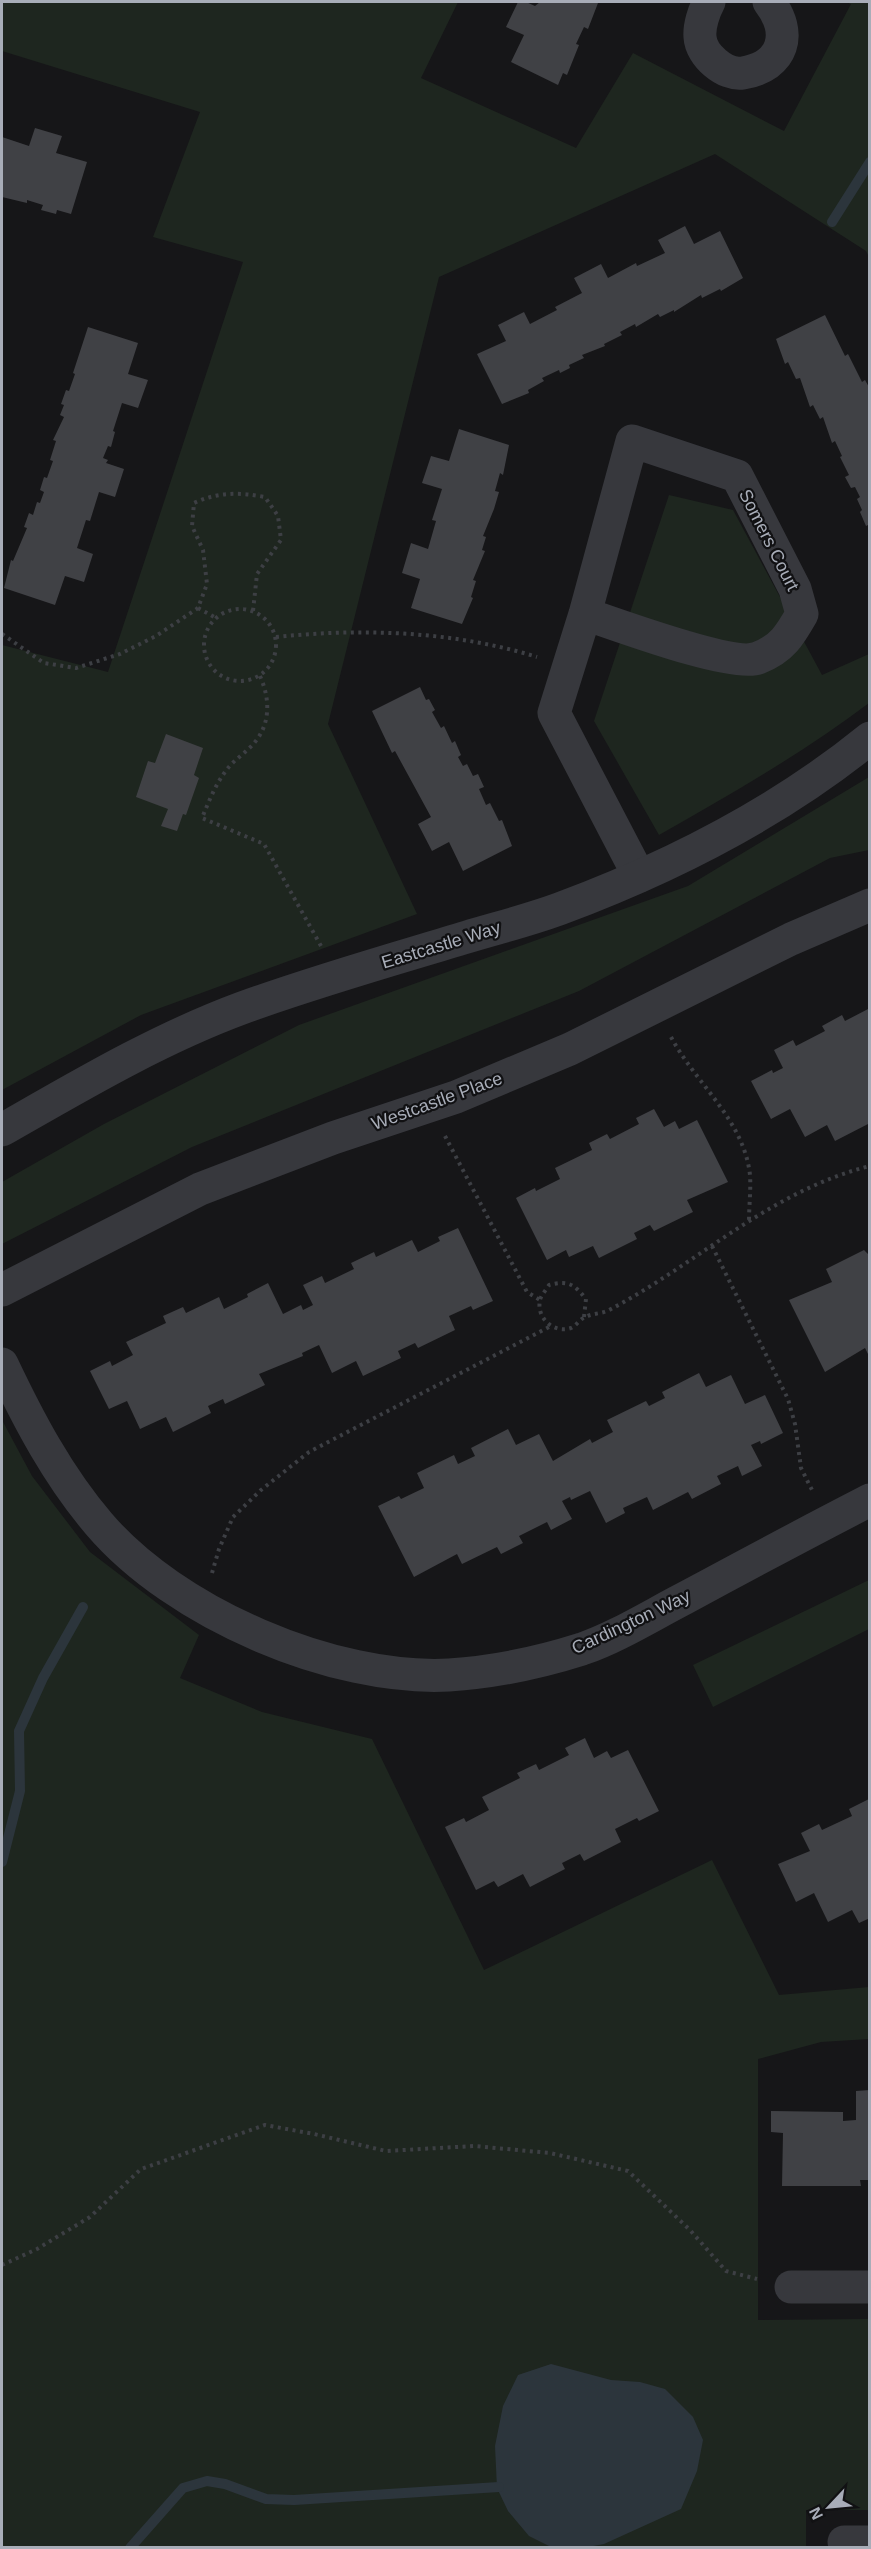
<svg xmlns="http://www.w3.org/2000/svg" width="871" height="2549" viewBox="0 0 871 2549" font-family="Arial,sans-serif">
	<style>
		.green { fill: #1e261f }
		.water { fill: #2c353c }
		.lines { fill: none; stroke-linecap: round; stroke-linejoin: round }
		.stream { stroke: #2c353c; stroke-width: 10 }
		.building { fill: #404145 }
		.path { stroke: #3d3f44; stroke-width: 4; stroke-dasharray: 3 4.5; stroke-linecap: butt }
		.minor { stroke: #37383d; stroke-width: 33 }
		.labels { text-anchor: middle; dominant-baseline: central; stroke-width: 4.5; stroke-linejoin: round; paint-order: stroke }
		.street-label { font-size: 18px; fill: #a8adb8; stroke: #111113 }
	</style>
	<rect width="100%" height="100%" fill="#161618"/>
	<!-- green -->
	<g class="green">
		<polygon points="2,2 458,2 421,78 576,148 633,53 784,131 851,4 846,2 869,2 869,257 866,251 715,154 439,277 328,724 417,914 141,1015 2,1090 2,645 108,672 243,262 153,237 200,112 2,51"/>
		<path d="M 669,495 L 733,510 L 822,675 L 869,654 L 869,703 C 803,753 731,794 659,835 L 594,721 Z"/>
		<polygon points="869,777 869,850 830,858 579,991 192,1147 2,1244 2,1182 104,1124 299,1025 688,886"/>
		<polygon points="2,1420 32,1476 90,1552 199,1635 180,1678 262,1712 372,1739 484,1970 712,1860 779,1995 869,1987 869,2039 821,2042 758,2059 758,2320 869,2319 869,2510 806,2510 806,2548 2,2547"/>
		<polygon points="869,1580 869,1629 713,1707 693,1665"/>
	</g>
	<!-- water -->
	<polygon class="water" points="551,2364 611,2380 640,2382 665,2389 693,2417 703,2440 697,2471 681,2509 604,2544 583,2548 551,2547 529,2536 508,2511 497,2488 495,2446 503,2406 518,2375"/>
	<g class="lines">
		<!-- stream -->
		<g class="stream">
			<polyline points="832,222 870,162"/>
			<polyline points="2,1862 20,1791 19,1731 43,1678 83,1607"/>
			<polyline points="130,2548 183,2488 207,2481 225,2484 266,2499 294,2500 499,2487"/>
		</g>
	</g>
	<!-- building -->
	<g class="building">
		<polygon points="518,2 526,2 535,6 540,2 598,3 588,29 584,27 576,44 579,45 567,75 563,73 558,85 511,62 524,35 506,27"/>
		<polygon points="35,128 62,136 56,153 87,162 71,214 57,210 56,214 41,210 43,205 27,200 27,203 2,197 2,137 29,146"/>
		<polygon points="685,226 694,244 720,231 743,278 721,291 720,289 702,298 701,295 674,312 674,310 660,317 658,314 636,327 635,324 620,332 622,335 604,344 605,346 582,355 584,358 569,365 570,368 560,373 559,370 542,378 544,381 528,390 529,393 502,404 477,354 506,341 498,325 524,312 530,324 557,310 555,307 582,293 574,278 601,264 608,278 636,263 637,266 665,253 658,240"/>
		<polygon points="825,315 845,356 848,354 862,382 865,380 870,389 870,524 866,526 860,512 862,510 857,499 860,497 855,487 851,488 845,477 849,475 840,457 842,456 835,441 832,443 823,417 820,419 813,405 810,407 800,378 796,379 788,362 785,364 776,339"/>
		<polygon points="88,327 138,343 128,374 148,380 138,408 122,403 113,431 115,432 111,447 108,446 103,458 108,460 106,463 124,469 115,497 99,492 90,521 86,520 77,548 93,554 84,582 65,576 55,605 4,588 11,560 13,561 27,528 24,527 29,513 33,515 37,502 40,503 44,492 40,490 44,477 47,478 53,461 50,460 56,441 53,440 64,417 60,415 64,405 61,404 66,390 69,391 75,374 73,373"/>
		<polygon points="459,429 509,445 503,475 500,473 495,491 499,492 494,509 483,536 486,537 482,550 485,551 473,580 476,581 471,597 473,598 462,624 411,608 420,579 402,573 411,543 428,549 436,521 432,520 442,489 422,483 431,456 449,461"/>
		<polygon points="420,687 426,700 429,699 435,710 432,712 441,728 444,726 452,743 455,741 461,755 458,757 463,766 467,764 473,776 478,774 484,787 479,789 486,805 490,803 499,821 502,820 512,846 463,871 449,842 432,851 418,824 431,817 395,751 392,753 372,711"/>
		<polygon points="166,734 203,748 194,775 199,778 186,815 183,814 177,831 161,826 168,809 136,797 148,761 155,763"/>
		<polygon points="870,1008 870,1123 835,1141 827,1125 805,1137 790,1109 771,1119 751,1081 772,1070 773,1073 783,1068 774,1050 793,1040 796,1046 825,1031 822,1026 842,1015 845,1021"/>
		<polygon points="654,1109 664,1127 675,1121 679,1129 697,1120 728,1182 687,1200 693,1212 654,1231 650,1225 634,1233 637,1239 599,1258 593,1246 569,1257 566,1250 547,1260 516,1198 535,1188 536,1191 560,1179 555,1168 592,1150 589,1143 607,1134 610,1139 639,1124 636,1118"/>
		<polygon points="458,1228 493,1301 473,1310 471,1306 449,1316 455,1330 418,1348 415,1343 398,1351 401,1358 363,1376 356,1361 332,1373 319,1345 302,1353 303,1356 259,1374 265,1385 225,1404 223,1399 208,1406 211,1413 173,1432 166,1417 140,1429 127,1401 109,1409 90,1371 110,1361 112,1366 133,1355 126,1342 166,1323 163,1316 183,1307 186,1313 219,1297 224,1309 248,1297 247,1294 268,1283 283,1314 301,1305 303,1310 313,1305 303,1285 322,1276 325,1283 354,1269 351,1263 374,1252 376,1257 412,1240 418,1252 440,1241 438,1237"/>
		<polygon points="864,1250 870,1256 870,1358 865,1348 825,1372 789,1300 832,1282 826,1269"/>
		<polygon points="699,1373 706,1387 731,1375 745,1404 765,1395 783,1433 761,1444 760,1441 751,1445 762,1466 742,1476 738,1466 717,1476 721,1484 692,1499 688,1492 653,1510 647,1497 623,1508 625,1513 606,1523 590,1491 571,1500 570,1497 562,1501 572,1519 551,1530 547,1522 519,1536 523,1543 501,1554 497,1547 462,1564 457,1554 414,1577 378,1506 399,1496 401,1499 424,1488 417,1473 454,1455 458,1464 475,1456 471,1448 508,1429 516,1445 539,1434 553,1461 590,1439 592,1443 613,1432 607,1420 646,1401 649,1406 665,1398 662,1392"/>
		<polygon points="585,1738 594,1758 607,1751 611,1758 628,1750 659,1811 639,1821 637,1818 615,1829 621,1842 584,1861 580,1854 562,1863 565,1869 530,1887 523,1874 498,1887 494,1881 476,1890 445,1827 464,1818 466,1822 489,1810 482,1797 520,1778 517,1773 536,1764 539,1770 569,1755 565,1748"/>
		<polygon points="869,1799 870,1918 859,1923 852,1910 828,1922 814,1893 796,1902 778,1864 810,1851 801,1833 819,1824 822,1830 852,1816 849,1809"/>
		<polygon points="870,2090 870,2180 860,2180 861,2186 782,2186 783,2133 771,2132 771,2111 843,2112 843,2121 856,2120 856,2091"/>
	</g>
	<g class="lines">
		<!-- path -->
		<g class="path">
			<polyline points="198,608 216,618"/>
			<circle cx="240" cy="645" r="36"/>
			<path d="M 2,634 L 44,663 L 76,668 L 120,654 L 156,636 L 198,608 L 207,584 L 203,550 L 192,526 L 194,503 C 218,492 239,492 265,497 L 278,516 L 281,540 L 257,574 L 253,611"/>
			<path d="M 276,637 C 362,628 454,631 537,657"/>
			<path d="M 260,676 C 269,696 271,719 258,738 C 250,750 236,758 228,768 C 216,783 209,801 202,818 L 264,844 L 321,946"/>
			<path d="M 671,1037 C 696,1084 744,1120 750,1175 C 751,1190 749,1206 749,1221"/>
			<polyline points="445,1136 527,1292 540,1300"/>
			<polyline points="712,1246 788,1399 795,1424 801,1468 813,1492"/>
			<path d="M 584,1317 L 586,1299 C 574,1284 568,1280 549,1285 C 547,1289 541,1295 540,1300 C 536,1318 554,1334 571,1328 C 576,1326 580,1319 585,1317 C 593,1313 603,1314 611,1309 C 698,1263 772,1190 870,1166"/>
			<polyline points="212,1573 219,1549 233,1517 261,1490 309,1452 551,1326"/>
			<polyline points="2,2265 37,2249 90,2217 141,2169 265,2125 314,2134 386,2151 474,2146 550,2153 628,2171 690,2230 726,2271 757,2279"/>
		</g>
		<!-- minor -->
		<g class="minor">
			<path d="M 709,2 C 704,11 699,26 700,37 C 701,55 725,76 743,73 C 784,66 793,33 769,2"/>
			<path d="M 585,614 C 616,624 732,668 758,658 C 782,649 790,635 802,614 L 795,589 L 737,476 L 632,441 L 585,614 L 554,713 L 639,876"/>
			<path d="M 2,1130 C 79,1086 158,1039 242,1008 C 316,981 391,960 467,937 C 497,928 529,920 559,909 C 669,868 778,813 870,738"/>
			<polyline points="2,1290 200,1189 333,1138 456,1097 570,1049 791,939 870,905"/>
			<path d="M 2,1364 C 29,1421 58,1476 99,1524 C 175,1613 333,1681 449,1675 C 495,1672 538,1663 582,1649 C 617,1637 652,1615 685,1598 C 746,1565 808,1532 870,1500"/>
			<polyline points="791,2287 870,2287"/>
			<polyline points="844,2542 870,2542"/>
		</g>
	</g>
	<g class="labels">
		<!-- street labels -->
		<g class="street-label">
			<text transform="translate(769 540) rotate(63)">Somers Court</text>
			<text transform="translate(441 945) rotate(-17)">Eastcastle Way</text>
			<text transform="translate(437 1101) rotate(-20)">Westcastle Place</text>
			<text transform="translate(631 1622) rotate(-25)">Cardington Way</text>
		</g>
	</g>
	<!-- border -->
	<rect width="871" height="2549" fill="none" stroke="#a8adb8" stroke-width="6"/>
	<!-- north arrow -->
	<g transform="translate(829 2507) rotate(244)" stroke="#111113" stroke-width="4.5" paint-order="stroke">
	<path d="M0-4.5L10 22L0 15L-10 22Z" fill="#a8adb8"/>
	<text y="-9" font-size="16" font-weight="bold" text-anchor="middle" fill="#a8adb8">N</text>
	</g>
</svg>
